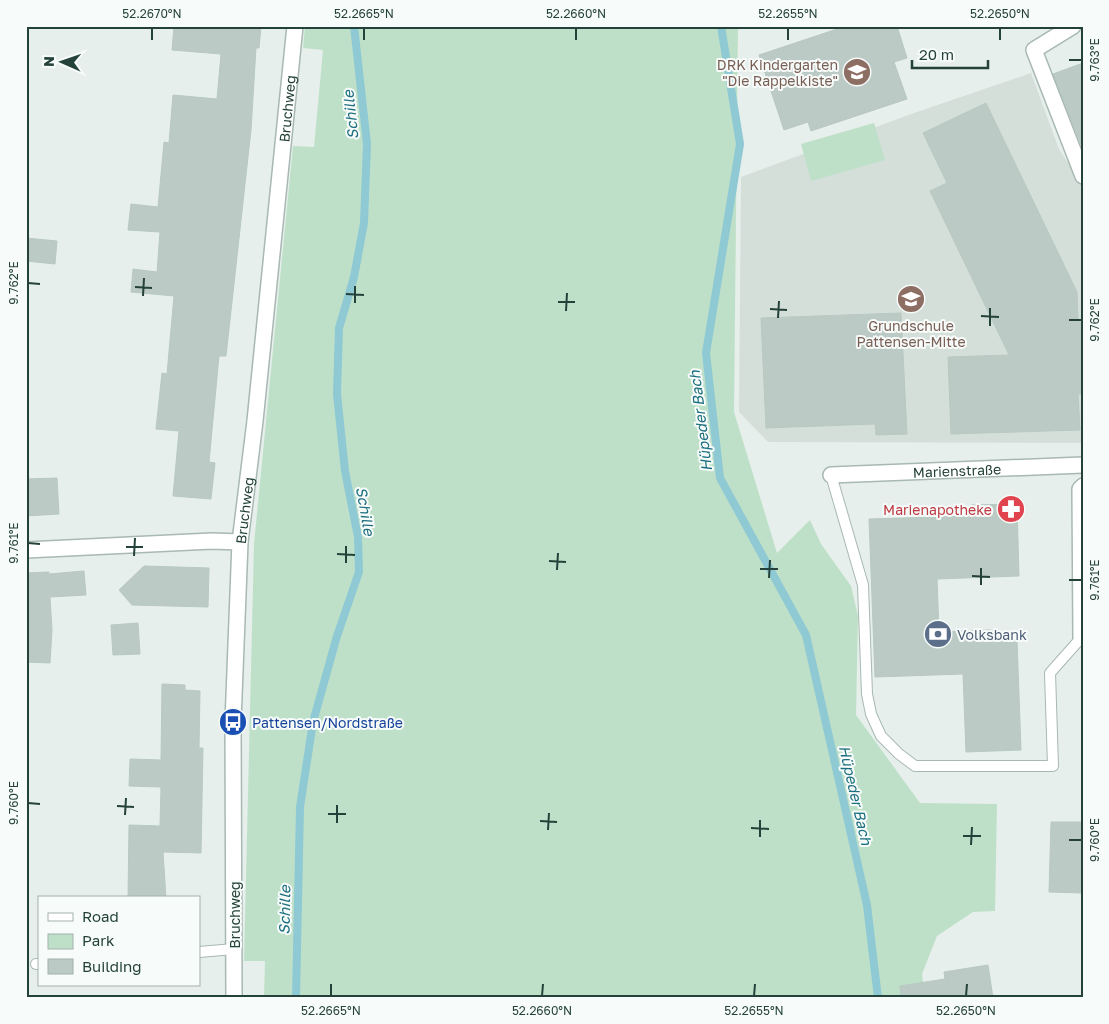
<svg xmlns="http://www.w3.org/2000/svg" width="1109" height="1024" viewBox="0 0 1109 1024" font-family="'Golos Text',sans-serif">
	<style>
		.built { fill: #d4dfda }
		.green { fill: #bfe0c8 }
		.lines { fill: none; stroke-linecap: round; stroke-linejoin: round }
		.stream { stroke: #8ec9d4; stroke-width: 8 }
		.building { fill: #bbcac4; stroke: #b8c9c2 }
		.lane-casing { stroke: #a8b8b2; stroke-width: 12 }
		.street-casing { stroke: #a8b8b2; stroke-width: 18 }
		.lane { stroke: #fff; stroke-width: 10 }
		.street { stroke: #fff; stroke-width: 15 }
		.ticks { fill: none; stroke: #24423a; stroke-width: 2 }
		.labels { text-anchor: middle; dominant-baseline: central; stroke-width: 4; stroke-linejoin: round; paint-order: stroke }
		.education-label { font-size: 14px; fill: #785e54; stroke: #f7fbf9; text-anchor: end }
		.street-label { font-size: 14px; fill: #24423a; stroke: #f7fbf9 }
		.health-label { font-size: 14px; fill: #be3a42; stroke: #f7fbf9; text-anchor: end }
		.service-label { font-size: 14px; fill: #4e5e75; stroke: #f7fbf9; text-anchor: start }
		.transit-label { font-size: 14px; fill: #164399; stroke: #f7fbf9; text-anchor: start }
		.water-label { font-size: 15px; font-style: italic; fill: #1c6f80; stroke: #f7fbf9 }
		.neatline { fill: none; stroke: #24423a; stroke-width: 2 }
		.ticks-label { font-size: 12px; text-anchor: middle; fill: #24423a }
	</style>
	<rect width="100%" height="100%" fill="#e6efeb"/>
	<!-- built -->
	<polygon class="built" points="1031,73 1059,149 1083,186 1083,443 768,442 739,412 741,177 914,113"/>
	<!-- green -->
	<g class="green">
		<polygon points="305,26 738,26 734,412 777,553 810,520 821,544 851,586 858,616 856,715 920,803 997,804 995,911 973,912 937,936 922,974 925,998 264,998 265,961 244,961 254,544 293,146 314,147 323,50 303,48"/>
		<polygon points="874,123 885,160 811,181 801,144"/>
	</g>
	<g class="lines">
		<!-- stream -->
		<g class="stream">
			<polyline points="721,26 740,144 706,353 720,478 806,635 867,905 878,998"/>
			<polyline points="296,998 300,807 313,722 337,636 359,572 358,537 345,471 337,394 339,328 354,277 364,223 367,144 354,26"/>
		</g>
	</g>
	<!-- building -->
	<g class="building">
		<polygon points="174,26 261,26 259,48 256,48 251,130 226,356 219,356 209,462 215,463 211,499 173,496 179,431 156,429 162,373 167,374 174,296 131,292 133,269 157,272 160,232 128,230 131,204 158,207 164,142 169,143 173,95 217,99 221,54 172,50"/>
		<polygon points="846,26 897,26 907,58 894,62 907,99 811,131 808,122 784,130 759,55"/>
		<polygon points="1083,63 1083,149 1053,74"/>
		<polygon points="986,103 1077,292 1078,322 1082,322 1083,339 1083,394 1078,394 1080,430 951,434 948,357 1009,355 930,191 947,183 923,133"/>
		<polygon points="26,238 57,241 55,264 26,261"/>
		<polygon points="901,313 907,434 876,435 875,424 766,428 761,318"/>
		<polygon points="57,478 59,514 26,516 26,479"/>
		<polygon points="1017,504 1019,576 937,579 939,632 990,630 1000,633 1009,640 1017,640 1021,750 966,752 963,674 875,677 869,519 971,516 971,505"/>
		<polygon points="144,566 209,568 208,607 132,605 119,590"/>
		<polygon points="84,571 86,595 50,597 52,630 50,663 26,662 26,573 49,572 49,574"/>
		<polygon points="138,623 140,654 113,655 111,625"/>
		<polygon points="162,684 185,685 185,690 200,691 199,748 203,748 201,853 163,852 166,898 128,898 129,825 160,826 161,787 129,786 130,759 161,760"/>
		<polygon points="1051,822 1083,822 1083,893 1049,892"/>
		<polygon points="988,965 993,998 901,998 900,986 945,979 944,972"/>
	</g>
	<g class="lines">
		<defs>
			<g id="lane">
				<polyline points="831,475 863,585 867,694 871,714 881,736 899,754 915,766 1053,766 1050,673 1081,638"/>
				<polyline points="199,952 234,949"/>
				<polyline points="36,964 39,964"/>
			</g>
			<g id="street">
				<polyline points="1073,26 1034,50 1083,176"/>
				<path id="s1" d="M 831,475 L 1083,465"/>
				<polyline points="26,550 212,541 240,542"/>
				<polyline points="1081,638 1080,489 1083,486"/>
				<path id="s2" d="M 234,998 L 233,722 L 240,542 L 255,421 L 295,26"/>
			</g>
		</defs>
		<!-- lane casing -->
		<use href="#lane" class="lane-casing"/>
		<!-- street casing -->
		<use href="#street" class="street-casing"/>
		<!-- lane -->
		<use href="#lane" class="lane"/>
		<!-- street -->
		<use href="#street" class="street"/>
	</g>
	<!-- ticks -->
	<path class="ticks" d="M 152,40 L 152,28M 364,40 L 364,28M 576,40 L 576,28M 788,40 L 788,28M 1000,40 L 1000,28M 1069,60 L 1082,60M 28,283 L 40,284M 135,287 L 152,288M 346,294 L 364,295M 143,296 L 144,278M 558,302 L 575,302M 355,303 L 355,286M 770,309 L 787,310M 566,311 L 567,293M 981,316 L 999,317M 778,318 L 779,301M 1069,320 L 1082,320M 990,326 L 990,308M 28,543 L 40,544M 126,547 L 143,547M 337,554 L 355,555M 134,556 L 135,538M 549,561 L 566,562M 346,563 L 346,546M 760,569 L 778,569M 557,570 L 558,553M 972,576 L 990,577M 769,578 L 770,560M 1069,580 L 1082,580M 981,585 L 981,568M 28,803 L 40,804M 117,806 L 134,807M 328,814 L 346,814M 125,815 L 126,798M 540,821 L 557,822M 337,823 L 337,805M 751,828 L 769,829M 548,830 L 549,813M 963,836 L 981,836M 760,837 L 760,820M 1069,840 L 1082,840M 971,845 L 972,827M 331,996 L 331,984M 542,996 L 543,984M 754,996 L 755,984M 966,996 L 967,984"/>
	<!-- icons -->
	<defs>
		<symbol id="school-disc" viewBox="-11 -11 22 22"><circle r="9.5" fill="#8d6e63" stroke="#f7fbf9"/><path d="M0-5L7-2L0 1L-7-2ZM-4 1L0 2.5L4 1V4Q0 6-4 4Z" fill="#fff"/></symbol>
		<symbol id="pharmacy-disc" viewBox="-11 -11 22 22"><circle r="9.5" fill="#e0444e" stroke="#f7fbf9"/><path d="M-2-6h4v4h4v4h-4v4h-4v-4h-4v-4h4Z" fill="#fff"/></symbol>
		<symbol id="bank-disc" viewBox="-11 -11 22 22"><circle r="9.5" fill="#5c6f8a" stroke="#f7fbf9"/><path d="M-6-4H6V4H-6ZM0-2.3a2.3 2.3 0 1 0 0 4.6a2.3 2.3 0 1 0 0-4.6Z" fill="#fff"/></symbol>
		<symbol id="bus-disc" viewBox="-11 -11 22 22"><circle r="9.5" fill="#1a4fb4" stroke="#f7fbf9"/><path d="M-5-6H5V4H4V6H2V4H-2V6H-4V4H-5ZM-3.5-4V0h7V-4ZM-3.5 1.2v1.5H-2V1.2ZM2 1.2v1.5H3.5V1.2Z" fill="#fff"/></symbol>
	</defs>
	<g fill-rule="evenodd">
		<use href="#school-disc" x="841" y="56" width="32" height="32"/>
		<use href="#school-disc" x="895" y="283" width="32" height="32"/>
		<use href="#pharmacy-disc" x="995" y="493" width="32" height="32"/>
		<use href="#bank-disc" x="922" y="618" width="32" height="32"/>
		<use href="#bus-disc" x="217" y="706" width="32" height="32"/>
	</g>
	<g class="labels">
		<!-- education labels -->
		<g class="education-label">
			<text x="838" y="64">DRK Kindergarten<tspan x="838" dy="16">"Die Rappelkiste"</tspan></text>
			<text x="911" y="325" text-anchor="middle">Grundschule<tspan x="911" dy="16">Pattensen-Mitte</tspan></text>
		</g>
		<!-- street labels -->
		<g class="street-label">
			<text stroke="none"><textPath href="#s2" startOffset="892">Bruchweg</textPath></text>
			<text stroke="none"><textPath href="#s1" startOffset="126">Marienstraße</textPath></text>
			<text stroke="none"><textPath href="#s2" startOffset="488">Bruchweg</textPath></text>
			<text transform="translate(234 915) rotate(-90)">Bruchweg</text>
		</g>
		<!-- health labels -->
		<g class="health-label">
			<text x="992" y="509">Marienapotheke</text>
		</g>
		<!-- service labels -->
		<g class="service-label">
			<text x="957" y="634">Volksbank</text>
		</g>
		<!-- transit labels -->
		<g class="transit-label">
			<text x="252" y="722">Pattensen/Nordstraße</text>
		</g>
		<!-- water labels -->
		<g class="water-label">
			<text transform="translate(350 115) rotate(-96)">Schille</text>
			<text transform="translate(700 421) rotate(-97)">Hüpeder Bach</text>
			<text transform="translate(366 511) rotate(80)">Schille</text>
			<text transform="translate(856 795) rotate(77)">Hüpeder Bach</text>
			<text transform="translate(284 910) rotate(-89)">Schille</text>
		</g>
	</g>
	<!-- border -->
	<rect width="1109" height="1024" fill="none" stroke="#f7fbf9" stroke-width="55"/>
	<!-- legend -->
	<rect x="38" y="896" width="162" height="90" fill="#f7fbf9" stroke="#a3b1ad"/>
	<rect x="48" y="913" width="25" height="8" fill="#ffffff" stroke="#a3b1ad"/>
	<text x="82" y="922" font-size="15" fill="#24423a">Road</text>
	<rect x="48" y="934" width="25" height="15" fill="#bfe0c8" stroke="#a3b1ad"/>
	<text x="82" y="946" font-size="15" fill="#24423a">Park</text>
	<rect x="48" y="959" width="25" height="15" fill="#bbcac4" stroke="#a3b1ad"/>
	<text x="82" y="972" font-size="15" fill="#24423a">Building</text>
	<!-- north arrow -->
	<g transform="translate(62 62) rotate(272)" stroke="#f7fbf9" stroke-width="4" paint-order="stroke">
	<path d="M0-4L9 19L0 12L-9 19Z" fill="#24423a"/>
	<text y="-8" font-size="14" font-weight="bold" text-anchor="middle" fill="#24423a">N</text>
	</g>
	<!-- scale -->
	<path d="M912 60v8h76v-8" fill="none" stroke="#24423a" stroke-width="2.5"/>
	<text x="919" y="60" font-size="15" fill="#24423a" stroke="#f7fbf9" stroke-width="4" paint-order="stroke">20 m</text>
	<rect x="28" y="28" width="1054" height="968" class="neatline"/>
	<g class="ticks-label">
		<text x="152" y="18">52.2670°N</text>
		<text x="364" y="18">52.2665°N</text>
		<text x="576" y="18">52.2660°N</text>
		<text x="788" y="18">52.2655°N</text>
		<text x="1000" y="18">52.2650°N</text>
		<text transform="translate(1095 60) rotate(-90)" y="4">9.763°E</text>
		<text transform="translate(14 283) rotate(-90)" y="4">9.762°E</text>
		<text transform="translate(1095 320) rotate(-90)" y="4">9.762°E</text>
		<text transform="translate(14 543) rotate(-90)" y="4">9.761°E</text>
		<text transform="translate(1095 580) rotate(-90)" y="4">9.761°E</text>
		<text transform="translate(14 803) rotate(-90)" y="4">9.760°E</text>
		<text transform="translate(1095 840) rotate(-90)" y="4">9.760°E</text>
		<text x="331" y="1015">52.2665°N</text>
		<text x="542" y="1015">52.2660°N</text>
		<text x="754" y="1015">52.2655°N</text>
		<text x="966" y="1015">52.2650°N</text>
	</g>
</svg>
